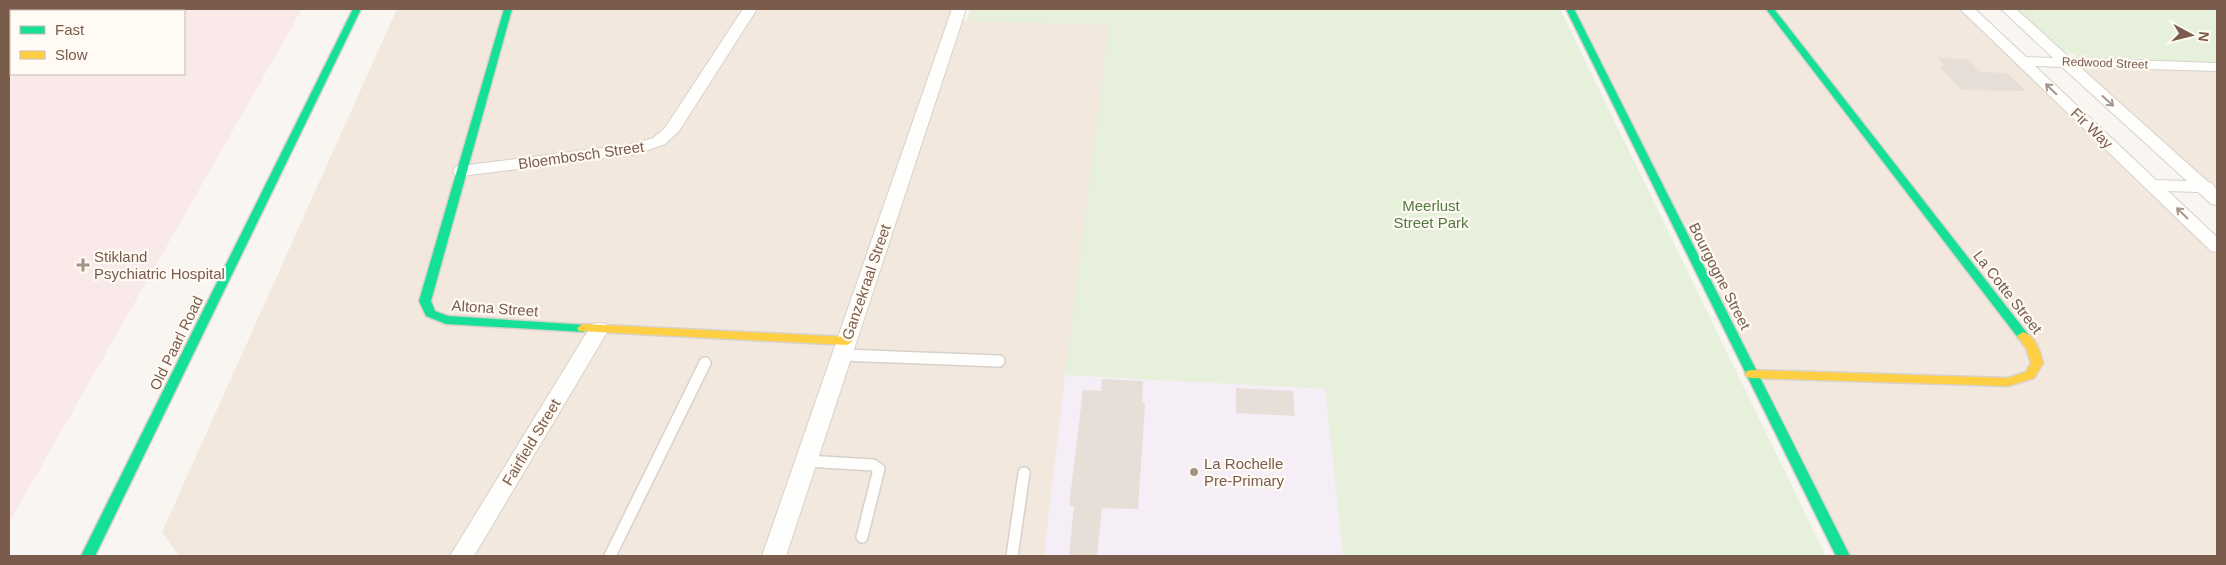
<svg xmlns="http://www.w3.org/2000/svg" width="2226" height="565" viewBox="0 0 2226 565" font-family="Helvetica,sans-serif">
	<style>
		.residential { fill: #f2e8de }
		.education { fill: #f6eef6 }
		.medical { fill: #fae9e9; fill-rule: evenodd }
		.green { fill: #e7f0db }
		.building { fill: #e6ded7 }
		.lines { fill: none; stroke-linecap: round; stroke-linejoin: round }
		.lane-casing { stroke: #d7d1cb; stroke-width: 14 }
		.street-casing { stroke: #d7d1cb; stroke-width: 2 }
		.fast-casing { stroke: #d9d2cb; stroke-width: 3 }
		.slow-casing { stroke: #d9d2cb; stroke-width: 3 }
		.lane { stroke: #fefefd; stroke-width: 11 }
		.street { fill: #fefefd; fill-rule: evenodd }
		.fast { fill: #16e098; fill-rule: evenodd }
		.slow { fill: #ffcf43; fill-rule: evenodd }
		.oneway { stroke: #a8958b }
		.poi-dot { fill: #a69286; stroke: #fffaf3; stroke-width: 2 }
		.labels { text-anchor: middle; dominant-baseline: central; stroke-width: 4.5; stroke-linejoin: round; paint-order: stroke }
		.far-street-label { font-size: 12px; fill: #7a5c4d; stroke: #fffaf3 }
		.street-label { font-size: 15px; fill: #7a5c4d; stroke: #fffaf3 }
		.park-label { font-size: 15px; fill: #537a41; stroke: #fffaf3 }
		.poi-label { font-size: 15px; fill: #7a5c4d; stroke: #fffaf3; text-anchor: start }
	</style>
	<rect width="100%" height="100%" fill="#f9f5f0"/>
	<!-- residential -->
	<g class="residential">
		<polygon points="397,9 957,9 954,20 1109,25 1044,556 179,556 162,532"/>
		<polygon points="1569,9 1966,9 2217,249 2217,556 1842,556"/>
		<polygon points="2065,62 2217,67 2217,200"/>
	</g>
	<!-- education -->
	<polygon class="education" points="1065,375 1325,389 1343,556 1044,556"/>
	<!-- medical -->
	<path class="medical" d="M 9,9 L 302,9 L 9,523 ZM 11,11 L 184,11 L 184,74 L 11,74 Z"/>
	<!-- green -->
	<g class="green">
		<polygon points="970,9 1560,9 1826,556 1343,556 1325,389 1065,375 1109,25 966,21"/>
		<polygon points="2014,9 2217,9 2217,63 2079,57 2061,50"/>
	</g>
	<!-- building -->
	<g class="building">
		<polygon points="1937,58 1967,59 1981,72 2007,73 2026,91 1961,90 1939,66 1945,66"/>
		<polygon points="1102,379 1143,381 1142,403 1145,403 1138,509 1102,508 1097,556 1069,556 1074,506 1069,506 1083,390 1101,391"/>
		<polygon points="1236,388 1293,391 1295,416 1236,413"/>
	</g>
	<g class="lines">
		<defs>
			<g id="lane">
				<polyline points="842,355 999,361"/>
				<polyline points="806,461 873,465 879,469 862,537"/>
				<polyline points="610,556 705,363"/>
				<polyline points="1012,556 1024,473"/>
			</g>
			<g id="street">
				<polygon points="743,9 757,9 679,131 665,144 637,154 461,176 455,175 453,171 455,167 461,166 634,144 653,138 665,128"/>
				<polygon points="952,9 966,9 786,556 762,556"/>
				<path d="M 1960,9 L 1975,9 L 2026,57 L 2053,58 L 2001,9 L 2016,9 L 2070,58 L 2217,63 L 2217,71 L 2080,67 L 2208,182 L 2212,183 L 2217,191 L 2217,205 L 2211,204 L 2198,192 L 2168,191 L 2217,237 L 2217,252 L 2211,251 ZM 2035,66 L 2062,67 L 2187,181 L 2156,180 Z"/>
				<polygon points="599,323 606,324 609,329 474,556 450,556 592,324"/>
			</g>
			<g id="fast">
				<polygon points="353,9 361,9 95,556 81,556"/>
				<polygon points="504,9 512,9 431,301 435,311 448,316 587,325 589,328 583,332 446,324 426,316 419,301"/>
				<polygon points="1566,9 1574,9 1850,556 1836,556"/>
				<polygon points="1766,9 1774,9 2027,333 2029,336 2027,339 2019,339"/>
			</g>
			<g id="slow">
				<polygon points="583,324 847,337 853,341 847,345 579,331 577,328"/>
				<path d="M 2023,332 C 2036,336 2040,352 2043,363 L 2034,378 L 2008,386 L 1751,378 L 1747,377 L 1745,374 L 1747,371 L 1751,370 L 2008,378 L 2026,372 L 2031,363 L 2026,348 L 2017,336 Z"/>
			</g>
		</defs>
		<!-- lane casing -->
		<use href="#lane" class="lane-casing"/>
		<!-- street casing -->
		<use href="#street" class="street-casing"/>
		<!-- fast casing -->
		<use href="#fast" class="fast-casing"/>
		<!-- slow casing -->
		<use href="#slow" class="slow-casing"/>
		<!-- lane -->
		<use href="#lane" class="lane"/>
		<!-- street -->
		<use href="#street" class="street"/>
		<!-- fast -->
		<use href="#fast" class="fast"/>
		<!-- slow -->
		<use href="#slow" class="slow"/>
	</g>
	<!-- one-way arrows -->
	<defs><path id="oneway-shaft" d="M-6 0H5M1.5-3L5.5 0L1.5 3" fill="none" stroke-width="1.6" stroke-linecap="round" stroke-linejoin="round" transform="scale(1.25)"/></defs>
	<g class="oneway">
		<use href="#oneway-shaft" transform="translate(2051 89) rotate(-136)"/>
		<use href="#oneway-shaft" transform="translate(2108 101) rotate(42)"/>
		<use href="#oneway-shaft" transform="translate(2182 213) rotate(-136)"/>
	</g>
	<!-- markers -->
	<g class="poi-dot">
		<path d="M80.5 257.5h5v5h5v5h-5v5h-5v-5h-5v-5h5z"/>
		<circle cx="1194" cy="472" r="5"/>
	</g>
	<g class="labels">
		<!-- far-street labels -->
		<g class="far-street-label">
			<text transform="translate(2105 63) rotate(2)">Redwood Street</text>
		</g>
		<!-- street labels -->
		<g class="street-label">
			<text transform="translate(2092 128) rotate(44)">Fir Way</text>
			<text transform="translate(581 155) rotate(-8)">Bloembosch Street</text>
			<text transform="translate(1720 276) rotate(63)">Bourgogne Street</text>
			<text transform="translate(866 282) rotate(-71)">Ganzekraal Street</text>
			<text transform="translate(2008 292) rotate(52)">La Cotte Street</text>
			<text transform="translate(495 308) rotate(4)">Altona Street</text>
			<text transform="translate(176 343) rotate(-64)">Old Paarl Road</text>
			<text transform="translate(531 442) rotate(-59)">Fairfield Street</text>
		</g>
		<!-- park labels -->
		<g class="park-label">
			<text x="1431" y="205">Meerlust<tspan x="1431" dy="17">Street Park</tspan></text>
		</g>
		<!-- poi labels -->
		<g class="poi-label">
			<text x="94" y="256">Stikland<tspan x="94" dy="17">Psychiatric Hospital</tspan></text>
			<text x="1204" y="463">La Rochelle<tspan x="1204" dy="17">Pre-Primary</tspan></text>
		</g>
	</g>
	<!-- border -->
	<rect width="2226" height="565" fill="none" stroke="#7a5c4d" stroke-width="20"/>
	<!-- legend -->
	<rect x="10" y="10" width="175" height="65" fill="#fffaf3" stroke="#cabbb1"/>
	<rect x="20" y="26" width="25" height="8" fill="#16e098" stroke="#cabbb1"/>
	<text x="55" y="35" font-size="15" fill="#7a5c4d">Fast</text>
	<rect x="20" y="51" width="25" height="8" fill="#ffcf43" stroke="#cabbb1"/>
	<text x="55" y="60" font-size="15" fill="#7a5c4d">Slow</text>
	<!-- north arrow -->
	<g transform="translate(2191 35) rotate(97)" stroke="#fffaf3" stroke-width="4" paint-order="stroke">
	<path d="M0-4L9 19L0 12L-9 19Z" fill="#7a5c4d"/>
	<text y="-8" font-size="14" font-weight="bold" text-anchor="middle" fill="#7a5c4d">N</text>
	</g>
</svg>
